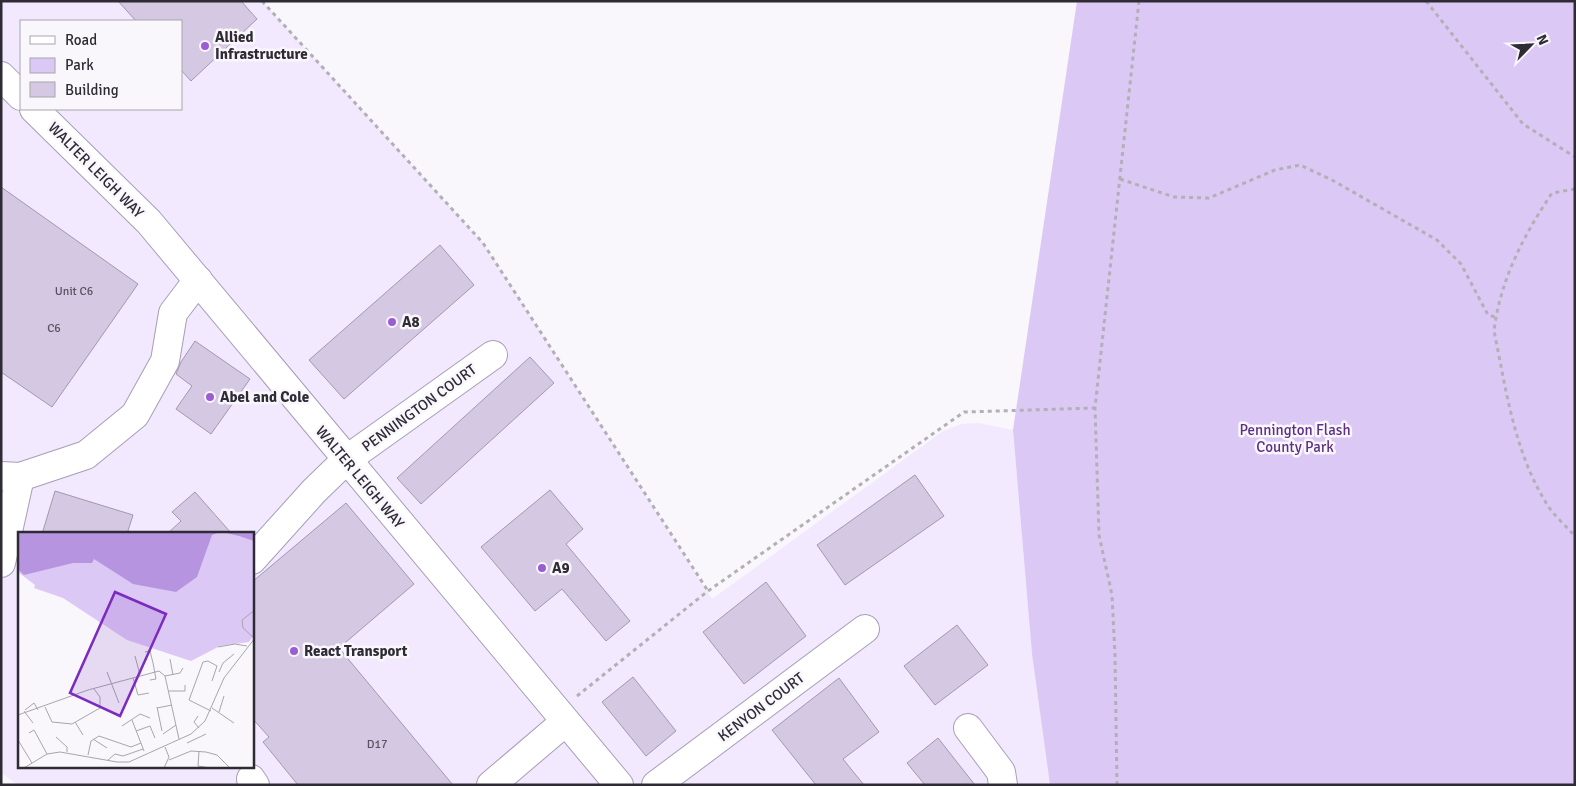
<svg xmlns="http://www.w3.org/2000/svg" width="1576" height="786" viewBox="0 0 1576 786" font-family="Signika,sans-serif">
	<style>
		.built { fill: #f2e9fe; fill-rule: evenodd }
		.green { fill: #dcc8f5 }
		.building { fill: #d4c8e3; stroke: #a298b1 }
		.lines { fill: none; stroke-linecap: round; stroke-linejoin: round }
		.minor-casing { stroke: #a89db6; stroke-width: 30 }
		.path { stroke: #b2b0b6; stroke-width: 3; stroke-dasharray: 4 4; stroke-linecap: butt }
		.minor { stroke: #fff; stroke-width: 28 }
		.poi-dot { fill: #9a5dd4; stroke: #f9f7fc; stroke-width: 2 }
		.labels { text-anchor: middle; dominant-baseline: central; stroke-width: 5; stroke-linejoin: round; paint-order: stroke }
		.number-label { font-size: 12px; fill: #585260 }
		.poi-label { font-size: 15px; font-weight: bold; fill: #2f2b35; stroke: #f9f7fc; text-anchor: start }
		.street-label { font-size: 15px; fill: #2f2b35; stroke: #f9f7fc }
		.park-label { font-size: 15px; fill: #5d3086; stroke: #f9f7fc }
		.inset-road { fill: none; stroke: #a8a5ac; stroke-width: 1 }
		.view { fill: #7b2cbf; fill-opacity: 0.15; stroke: #7b2cbf; stroke-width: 2.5 }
		.inset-edge { fill: none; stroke: #2f2b35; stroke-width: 2.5 }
	</style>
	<rect width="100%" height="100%" fill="#f9f7fc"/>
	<!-- built -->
	<path class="built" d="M 1,1 L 262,1 L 483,243 L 712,599 L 943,431 L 961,424 L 979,423 L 1013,430 L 1032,654 L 1050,785 L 18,785 L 1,773 ZM 21,21 L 181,21 L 181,109 L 21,109 ZM 19,534 L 252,534 L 252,767 L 19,767 Z"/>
	<!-- green -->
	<polygon class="green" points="1077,1 1575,1 1575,785 1050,785 1032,654 1013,430"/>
	<!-- building -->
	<g class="building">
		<polygon points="118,1 241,1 257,19 191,81 181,70 181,21 136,21"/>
		<polygon points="1,187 138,284 52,407 1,372"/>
		<polygon points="440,245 474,285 344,399 309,360"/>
		<polygon points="195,341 250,379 211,434 176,409 192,386 176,374 181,362"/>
		<polygon points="530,357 554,383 421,504 397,478"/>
		<polygon points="915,475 944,516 845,585 817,545"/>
		<polygon points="550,490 583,529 566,544 630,621 606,641 562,589 535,611 481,547"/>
		<polygon points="55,491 133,515 127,534 42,534"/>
		<polygon points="195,492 232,534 167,534 181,521 172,512"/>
		<polygon points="346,503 414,584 339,648 453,785 298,785 263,742 269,737 252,718 252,582"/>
		<polygon points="766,582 806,636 744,684 703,632"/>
		<polygon points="957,625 988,665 935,705 904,666"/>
		<polygon points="633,677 676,731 646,756 602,702"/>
		<polygon points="839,678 879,732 843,759 864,785 816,785 772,730"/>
		<polygon points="938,738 975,785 925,785 907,763"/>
	</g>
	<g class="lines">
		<defs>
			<g id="minor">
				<polyline points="1,76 21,96"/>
				<polyline points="34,109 149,222 619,785"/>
				<polyline points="1,476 20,477 86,455 135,415 165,361 173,313 198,280"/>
				<polyline points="252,560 314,491 346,460 493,355"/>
				<polyline points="1,563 20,477"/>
				<polyline points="968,728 1001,772 1003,785"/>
				<polyline points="251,779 255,785"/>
				<polyline points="491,785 565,722"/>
				<polyline points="656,785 865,629"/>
			</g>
		</defs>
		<!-- minor casing -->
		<use href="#minor" class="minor-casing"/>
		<!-- path -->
		<g class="path">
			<polyline points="262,1 483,243 708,591"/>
			<polyline points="1426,1 1523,124 1575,157"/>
			<polyline points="1120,179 1174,197 1209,198 1275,170 1300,165 1332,180 1437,240 1461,264 1488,315 1495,317"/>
			<path d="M 1575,189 L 1552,193 C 1524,235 1500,280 1494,331 C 1506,389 1514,450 1545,501 C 1552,514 1565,525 1575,536"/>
			<polyline points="577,696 708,591 964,412 1095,408"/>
			<polyline points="1117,785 1115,655 1112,595 1099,535 1095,408 1139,1"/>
		</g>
		<!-- minor -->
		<use href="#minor" class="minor"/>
	</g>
	<!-- markers -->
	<g class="poi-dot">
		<circle cx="205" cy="46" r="5"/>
		<circle cx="392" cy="322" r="5"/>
		<circle cx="210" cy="397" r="5"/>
		<circle cx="542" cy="568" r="5"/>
		<circle cx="294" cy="651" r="5"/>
	</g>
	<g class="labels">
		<!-- number labels -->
		<g class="number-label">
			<text x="74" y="291">Unit C6</text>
			<text x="54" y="328">C6</text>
			<text x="377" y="744">D17</text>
		</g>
		<!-- poi labels -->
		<g class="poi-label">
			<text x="215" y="37">Allied<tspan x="215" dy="17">Infrastructure</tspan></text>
			<text x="402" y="322">A8</text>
			<text x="220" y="397">Abel and Cole</text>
			<text x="552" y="568">A9</text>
			<text x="304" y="651">React Transport</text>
		</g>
		<!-- street labels -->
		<g class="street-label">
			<text transform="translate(96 170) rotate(45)">WALTER LEIGH WAY</text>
			<text transform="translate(419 408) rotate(-36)">PENNINGTON COURT</text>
			<text transform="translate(360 477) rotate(50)">WALTER LEIGH WAY</text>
			<text transform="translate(761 707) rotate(-37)">KENYON COURT</text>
		</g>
		<!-- park labels -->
		<g class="park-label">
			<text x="1295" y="430">Pennington Flash<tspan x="1295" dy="17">County Park</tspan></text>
		</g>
	</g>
	<!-- overview -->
	<g transform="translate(18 532)">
		<rect width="236" height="236" fill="#f9f7fc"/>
		<path d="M 0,0 L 236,0 L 236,103 L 231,110 L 202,114 L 173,129 L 109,108 L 45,66 L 16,56 L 17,53 L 0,40 Z" fill="#dcc8f5"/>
		<path d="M 0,0 L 202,0 L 194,3 L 179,45 L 158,60 L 115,52 L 76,27 L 74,31 L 55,31 L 6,43 L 0,37 ZM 204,0 L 236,0 L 236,9 L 221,4 Z" fill="#b794df"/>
		<path class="inset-road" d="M 236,106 L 225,96 L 224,88 L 237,78M 200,115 L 217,112 L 229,114M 127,120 L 132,119 L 135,131 L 138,147 L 132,148M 117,124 L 122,143M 152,127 L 155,143M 89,140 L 101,171M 201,140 L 205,131 L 216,122M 147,144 L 162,141 L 165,136M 115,146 L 120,163 L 131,161M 151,159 L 167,159 L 167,153M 27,175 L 34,190 L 54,192 L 82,176 L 82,165 L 76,157M 139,175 L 144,199M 139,176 L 154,173M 194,176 L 216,191M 7,178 L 16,171 L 20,178M 6,179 L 15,191M 193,179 L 171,168 L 185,130 L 190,129 L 199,134 L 194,149M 201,180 L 206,164M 0,183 L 70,158 L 141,139 L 147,144 L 161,207M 180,184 L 176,190 L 181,196M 114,188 L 126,219M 57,190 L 65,203M 104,194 L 122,182 L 132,186M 118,199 L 132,194 L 137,206M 11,201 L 16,198 L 29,222M 145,202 L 158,193M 38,205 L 49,215 L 49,220M 75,207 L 89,216M 0,208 L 14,231M 169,211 L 188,202M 181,219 L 180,234 L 192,236M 70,223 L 73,209 L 81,204 L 113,215 L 123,211M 90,228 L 97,222 L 105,224 L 125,217M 151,228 L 173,219 L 188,220 L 199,223 L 212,236M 6,236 L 29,222 L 42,220 L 99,230 L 111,230 L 173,202 L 187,189 L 206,146 L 237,106M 146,236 L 151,225 L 147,215"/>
		<path class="view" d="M 97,60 L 148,82 L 102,184 L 52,161 Z"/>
		<rect width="236" height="236" class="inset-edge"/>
	</g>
	<!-- border -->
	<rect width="1576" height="786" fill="none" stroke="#2f2b35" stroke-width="5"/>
	<!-- legend -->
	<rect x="20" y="20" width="162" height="90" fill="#f9f7fc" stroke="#a8a5ac"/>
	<rect x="30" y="36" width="25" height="8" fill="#ffffff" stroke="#a8a5ac"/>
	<text x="65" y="45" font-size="15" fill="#2f2b35">Road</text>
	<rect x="30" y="58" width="25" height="15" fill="#dcc8f5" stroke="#a8a5ac"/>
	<text x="65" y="70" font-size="15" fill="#2f2b35">Park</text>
	<rect x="30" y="82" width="25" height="15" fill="#d4c8e3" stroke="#a8a5ac"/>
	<text x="65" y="95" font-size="15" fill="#2f2b35">Building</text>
	<!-- north arrow -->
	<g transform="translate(1531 45) rotate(66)" stroke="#f9f7fc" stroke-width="4" paint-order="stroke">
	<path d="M0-4L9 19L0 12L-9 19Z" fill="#2f2b35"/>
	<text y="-8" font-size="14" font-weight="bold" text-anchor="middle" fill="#2f2b35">N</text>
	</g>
</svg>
